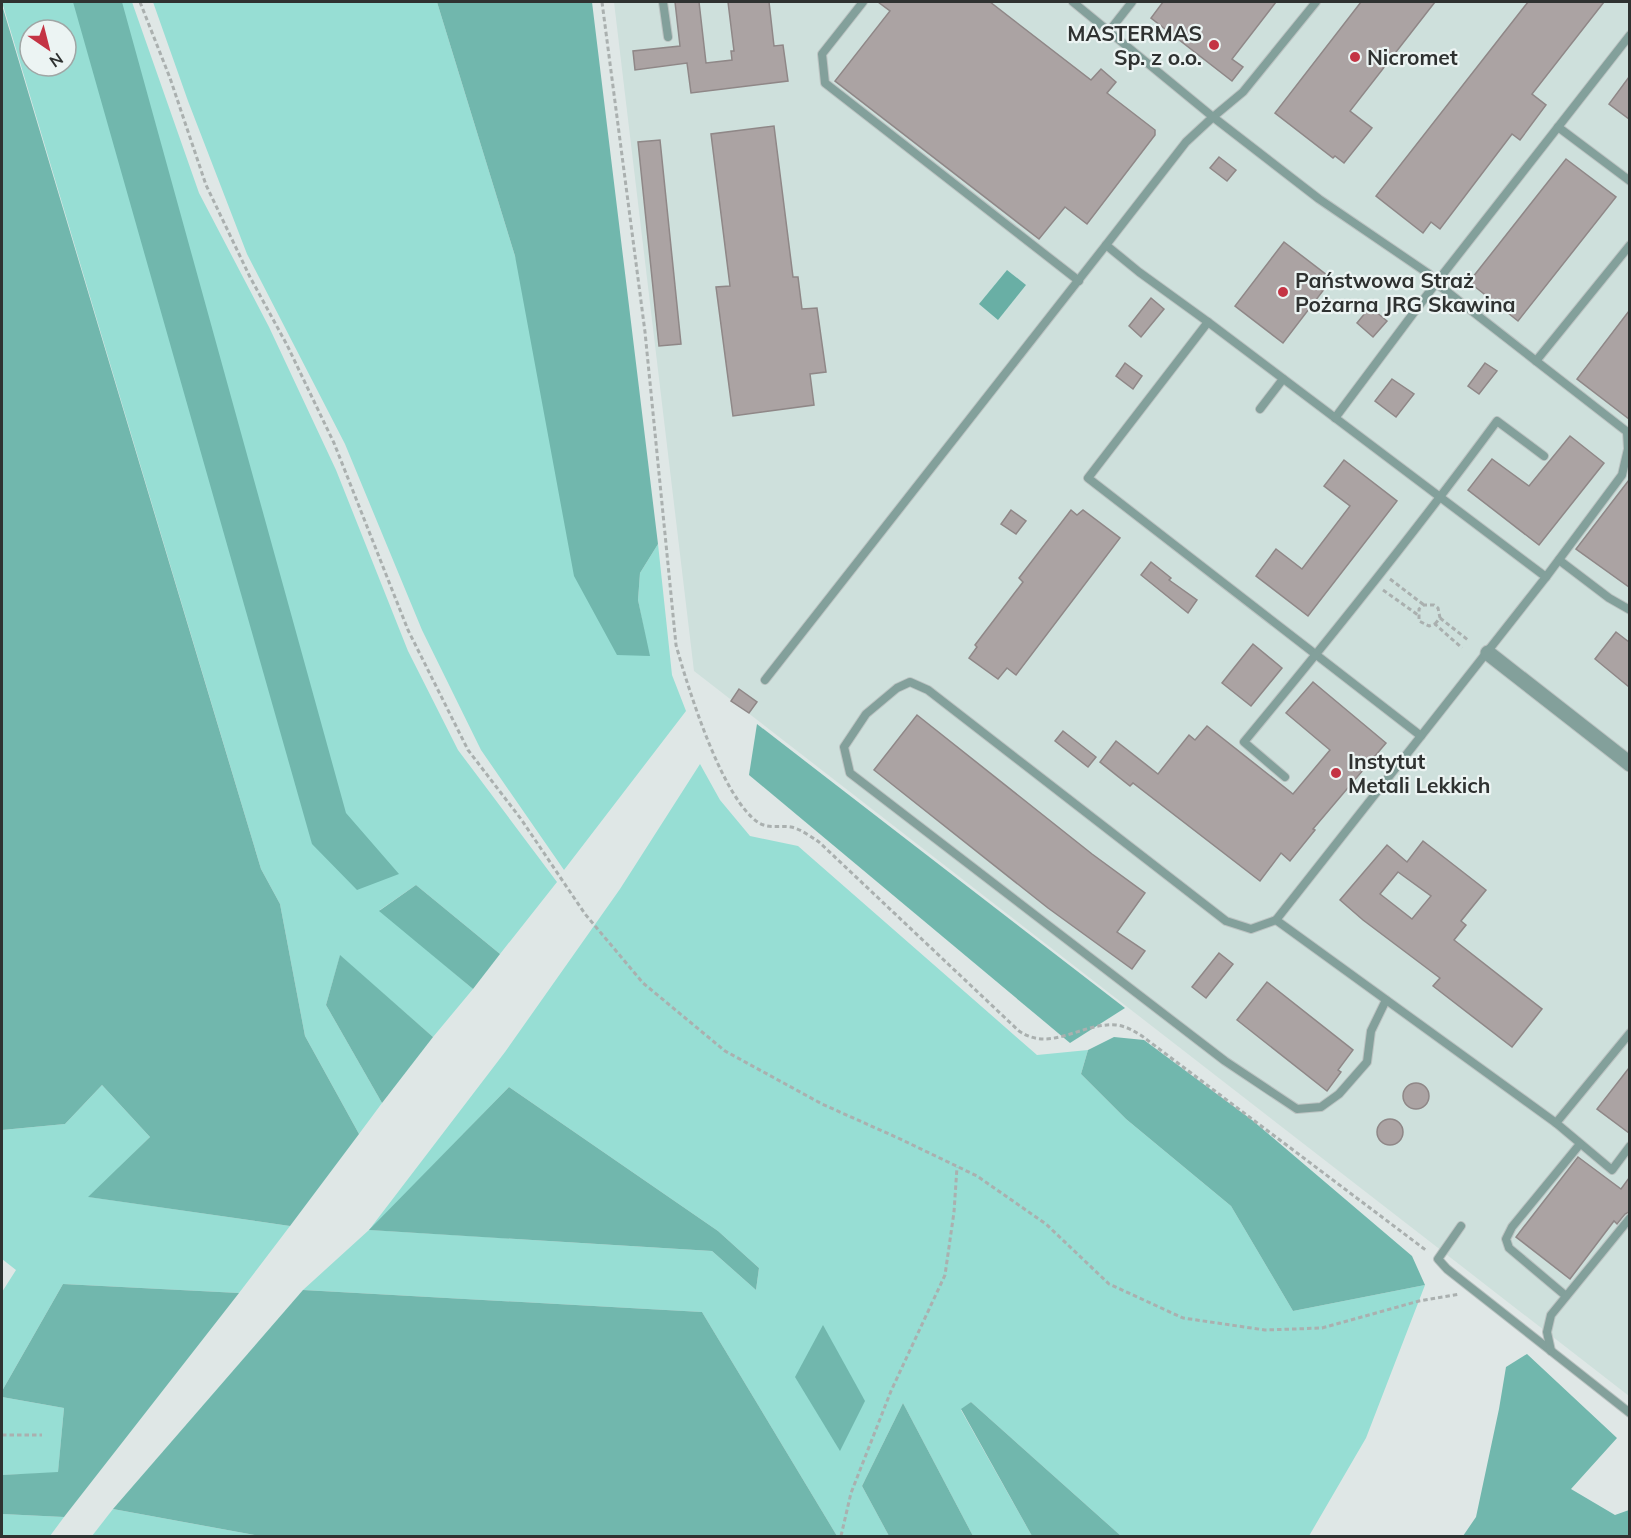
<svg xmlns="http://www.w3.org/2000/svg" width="1631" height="1538" viewBox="0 0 1631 1538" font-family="Mulish,sans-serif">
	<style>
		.built { fill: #cee0dc }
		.green { fill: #97ded4; fill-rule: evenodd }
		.forest { fill: #71b7ad }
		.water { fill: #69afa5 }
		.building { fill: #aba3a3; stroke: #8f8787; stroke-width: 1.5; fill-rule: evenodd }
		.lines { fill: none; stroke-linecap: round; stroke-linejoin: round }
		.service-casing { stroke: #bcc3c2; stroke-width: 10 }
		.minor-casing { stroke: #bcc3c2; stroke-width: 17 }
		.path { stroke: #aab0af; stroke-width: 3; stroke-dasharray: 4.5 3; stroke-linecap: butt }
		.service { stroke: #83a09b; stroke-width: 8 }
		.minor { stroke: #83a09b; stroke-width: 15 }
		.poi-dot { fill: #c43444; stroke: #ecf4f3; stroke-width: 2 }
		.labels { text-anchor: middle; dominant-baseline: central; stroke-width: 4.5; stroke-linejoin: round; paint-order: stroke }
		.poi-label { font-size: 21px; font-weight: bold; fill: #2f3231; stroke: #ecf4f3; text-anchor: start }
	</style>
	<rect width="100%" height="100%" fill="#dfe7e6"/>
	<!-- built -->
	<polygon class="built" points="614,2 1629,2 1629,1396 694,671"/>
	<!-- green -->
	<g class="green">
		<path d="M 2,2 L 132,2 L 199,193 L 269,327 L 336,470 L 408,651 L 458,750 L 557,882 L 500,954 L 416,885 L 380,910 L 473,989 L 433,1037 L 340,956 L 326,1005 L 382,1103 L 359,1134 L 305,1036 L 280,904 L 261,869 ZM 30,30 L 66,30 L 66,66 L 30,66 Z"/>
		<polygon points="153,2 437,2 515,256 649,656 638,600 640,573 658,544 672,675 686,711 564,870 481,750 422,630 345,444 247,254 188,101"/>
		<path d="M 700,764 L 720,800 L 750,836 L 798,846 L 1037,1055 L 1088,1050 L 1081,1074 L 1126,1119 L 1231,1206 L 1293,1311 L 1425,1285 L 1366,1438 L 1309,1536 L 1121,1536 L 971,1402 L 961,1410 L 1032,1536 L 973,1536 L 903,1403 L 862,1486 L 889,1536 L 837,1536 L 702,1312 L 303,1290 L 369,1230 L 505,1052 L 620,889 ZM 509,1087 L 718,1231 L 759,1268 L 756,1290 L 712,1251 L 370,1230 Z"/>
		<polygon points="102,1085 150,1137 89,1197 290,1226 239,1293 63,1284 2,1391 2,1292 16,1270 2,1259 2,1130 65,1124"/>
		<polygon points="2,1397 64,1408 58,1473 2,1475"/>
		<polygon points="113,1509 260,1536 92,1536"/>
		<polygon points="2,1514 64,1517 50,1536 2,1536"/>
	</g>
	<!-- forest -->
	<g class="forest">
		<polygon points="73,2 122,2 346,813 399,874 357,890 312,844"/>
		<polygon points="437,2 592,2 658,544 640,573 638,600 650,656 617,655 574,576 515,256"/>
		<polygon points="2,5 261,869 280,904 305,1036 359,1134 290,1226 88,1197 150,1137 102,1085 65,1124 2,1130"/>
		<polygon points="757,724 1125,1008 1070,1043 749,775"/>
		<polygon points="416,885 500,954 473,989 379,911"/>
		<polygon points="340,955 433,1037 382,1103 326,1005"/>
		<polygon points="1114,1037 1144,1040 1252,1120 1412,1256 1425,1285 1293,1311 1231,1206 1126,1119 1081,1074 1088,1050"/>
		<polygon points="509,1087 718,1231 759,1268 756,1290 712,1251 369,1230"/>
		<polygon points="63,1284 239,1293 64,1517 2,1514 2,1475 58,1472 64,1408 2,1397 2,1391"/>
		<polygon points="303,1290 702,1312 837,1536 260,1536 113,1509"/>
		<polygon points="823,1325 865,1401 840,1451 795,1377"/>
		<polygon points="1527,1354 1617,1438 1571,1489 1615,1515 1629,1510 1629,1536 1463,1536 1476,1517 1499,1409 1506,1367"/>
		<polygon points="971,1402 1121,1536 1032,1536 961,1409"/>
		<polygon points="903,1403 973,1536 889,1536 862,1486"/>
	</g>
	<!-- water -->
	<polygon class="water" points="1007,270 1026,285 998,320 979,304"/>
	<!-- building -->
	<g class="building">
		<polygon points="675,2 699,2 706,63 732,60 731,51 734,51 728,2 769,2 774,46 783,45 788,81 691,93 687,63 635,70 633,51 680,46"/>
		<polygon points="878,2 990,2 1091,80 1101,69 1116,82 1107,93 1155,130 1155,135 1087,224 1065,207 1039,239 835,81 890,11"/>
		<polygon points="1163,2 1276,2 1232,59 1243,67 1232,81 1151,18"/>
		<polygon points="1361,2 1435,2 1350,111 1372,128 1344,163 1335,156 1333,158 1275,113"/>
		<polygon points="1528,2 1604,2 1532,94 1546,105 1520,140 1512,134 1440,229 1431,222 1423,233 1376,196"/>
		<polygon points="1629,77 1629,119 1609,104"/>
		<polygon points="774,126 793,277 798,277 802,309 817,308 826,372 810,374 814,405 733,416 716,287 730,286 711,134"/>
		<polygon points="660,140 681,344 659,346 638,142"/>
		<polygon points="1219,157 1236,170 1227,181 1210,168"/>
		<polygon points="1566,159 1616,197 1518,321 1469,282"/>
		<polygon points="1284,242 1332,279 1283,343 1235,306"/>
		<polygon points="1151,298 1164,309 1141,337 1129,326"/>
		<polygon points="1370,307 1387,321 1373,337 1357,323"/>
		<polygon points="1629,311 1629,419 1577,379"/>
		<polygon points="1125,363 1142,376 1133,389 1116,376"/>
		<polygon points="1485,363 1497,371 1479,394 1468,386"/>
		<polygon points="1392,379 1414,394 1396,417 1375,401"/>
		<polygon points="1570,436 1604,463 1539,545 1468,490 1492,459 1529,486"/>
		<polygon points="1344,460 1397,501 1308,616 1256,576 1276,549 1302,569 1350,506 1324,486"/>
		<polygon points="1629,480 1629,587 1576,549"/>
		<polygon points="1011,510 1026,521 1016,534 1001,524"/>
		<polygon points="1071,510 1077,515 1083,510 1120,538 1016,675 1007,668 998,679 969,658 977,647 975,645 1023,582 1019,578"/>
		<polygon points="1151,562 1171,578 1169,580 1197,600 1188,613 1141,575"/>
		<polygon points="1616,632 1629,642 1629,687 1595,659"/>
		<polygon points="1253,644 1282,668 1251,706 1222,683"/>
		<polygon points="1313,682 1386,743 1313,829 1315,830 1290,861 1281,853 1260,881 1133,783 1130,786 1100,762 1116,741 1158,774 1189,735 1195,740 1207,726 1293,794 1330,750 1286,713"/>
		<polygon points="739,689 757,702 749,713 731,701"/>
		<polygon points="917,715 1092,854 1145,893 1117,932 1145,951 1132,969 1048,908 874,770"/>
		<polygon points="1063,731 1096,757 1088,767 1055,741"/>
		<path d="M 1423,841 L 1486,890 L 1461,921 L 1466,925 L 1454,940 L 1542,1009 L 1512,1047 L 1433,986 L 1440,978 L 1363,920 L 1340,900 L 1387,845 L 1407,862 ZM 1398,872 L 1431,896 L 1412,919 L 1380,894 Z"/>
		<polygon points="1219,953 1233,964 1206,998 1192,987"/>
		<polygon points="1267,982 1353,1050 1338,1070 1341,1072 1327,1091 1237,1020"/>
		<polygon points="1629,1068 1629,1133 1597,1109"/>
		<circle cx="1416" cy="1096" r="13"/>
		<circle cx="1390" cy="1132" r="13"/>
		<polygon points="1578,1157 1621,1189 1629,1178 1629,1212 1625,1214 1617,1224 1614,1221 1570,1279 1516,1237"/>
	</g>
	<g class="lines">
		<defs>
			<g id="service">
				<polyline points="663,2 668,37"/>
				<polyline points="863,2 822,54 825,83 1079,281"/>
				<polyline points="1073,2 1213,117 1243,92 1316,2"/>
				<polyline points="1110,30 1132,2"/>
				<polyline points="1558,127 1630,181"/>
				<polygon points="1208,322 1546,577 1421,736 1088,478"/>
				<polyline points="1208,322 1139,272 1106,245 1186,142 1213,117 1319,199 1429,274 1436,283 1536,361 1630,245"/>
				<polyline points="1536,361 1630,434"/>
				<polyline points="1260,409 1283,379"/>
				<polyline points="1335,418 1436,283 1630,35"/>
				<polyline points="1559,560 1609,598 1630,610"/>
				<polyline points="1546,577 1622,475 1628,449 1627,432"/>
				<polyline points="765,680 1106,245"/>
				<polyline points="1421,736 1276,920 1556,1123 1630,1033"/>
				<path d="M 1285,777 L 1244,742 C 1331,637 1416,531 1497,421 L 1544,456"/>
				<polyline points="1276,920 1251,929 1226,921 928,690 910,682 897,688 866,714 844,747 850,773 1225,1061 1297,1109 1321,1107 1339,1094 1367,1062 1371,1031 1386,1000"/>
				<polyline points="1556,1123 1612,1170 1630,1146"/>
				<polyline points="1461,1226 1438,1259 1447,1269 1630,1413"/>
				<polyline points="1566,1296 1509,1248 1506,1239 1512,1227 1580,1144"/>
				<polyline points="1551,1351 1547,1332 1551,1315 1630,1218"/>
			</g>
			<polyline id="minor" points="1488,653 1630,764"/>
		</defs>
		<!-- service casing -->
		<use href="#service" class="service-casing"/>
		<!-- minor casing -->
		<use href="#minor" class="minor-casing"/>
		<!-- path -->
		<g class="path">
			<polyline points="140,2 170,78 206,185 250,277 287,345 334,443 408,630 468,750 521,819 585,914 643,983 725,1051 822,1104 898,1138 977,1176 1046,1224 1109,1284 1183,1318 1265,1330 1322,1328 1419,1301 1460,1294"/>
			<path d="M 602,2 L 645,332 L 676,645 C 688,688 722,799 759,823 C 769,829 780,825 791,827 C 801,829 811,837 819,842 L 1019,1031 C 1051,1053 1082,1022 1116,1025 C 1126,1026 1134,1031 1142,1036 L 1427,1251"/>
			<polyline points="1390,579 1424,605"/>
			<polyline points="1383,590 1418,615"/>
			<polyline points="1440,618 1468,640"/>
			<polyline points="1435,624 1440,618 1438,608 1434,605 1424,605 1419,609 1419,621 1429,626 1435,624 1462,648"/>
			<polyline points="2,1435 42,1435"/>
			<polyline points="841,1536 851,1493 891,1391 945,1275 954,1212 957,1167"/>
		</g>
		<!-- service -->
		<use href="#service" class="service"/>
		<!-- minor -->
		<use href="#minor" class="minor"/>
	</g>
	<!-- markers -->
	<g class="poi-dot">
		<circle cx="1214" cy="45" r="6"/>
		<circle cx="1355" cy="57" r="6"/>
		<circle cx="1283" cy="292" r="6"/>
		<circle cx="1336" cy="773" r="6"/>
	</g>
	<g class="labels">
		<!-- poi labels -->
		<g class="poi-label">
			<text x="1202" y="33" text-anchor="end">MASTERMAS<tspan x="1202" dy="24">Sp. z o.o.</tspan></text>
			<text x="1367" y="57">Nicromet</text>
			<text x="1295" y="280">Państwowa Straż<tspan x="1295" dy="24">Pożarna JRG Skawina</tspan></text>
			<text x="1348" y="761">Instytut<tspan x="1348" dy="24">Metali Lekkich</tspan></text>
		</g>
	</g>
	<!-- border -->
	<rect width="1631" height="1538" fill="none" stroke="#2f3231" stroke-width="6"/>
	<!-- north arrow -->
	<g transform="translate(48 48) rotate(145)"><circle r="28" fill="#ecf4f3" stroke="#a0a6a5" stroke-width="1.5"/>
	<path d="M0-4.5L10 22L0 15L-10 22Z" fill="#c43444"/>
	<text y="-9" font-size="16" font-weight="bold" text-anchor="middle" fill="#2f3231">N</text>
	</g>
</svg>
